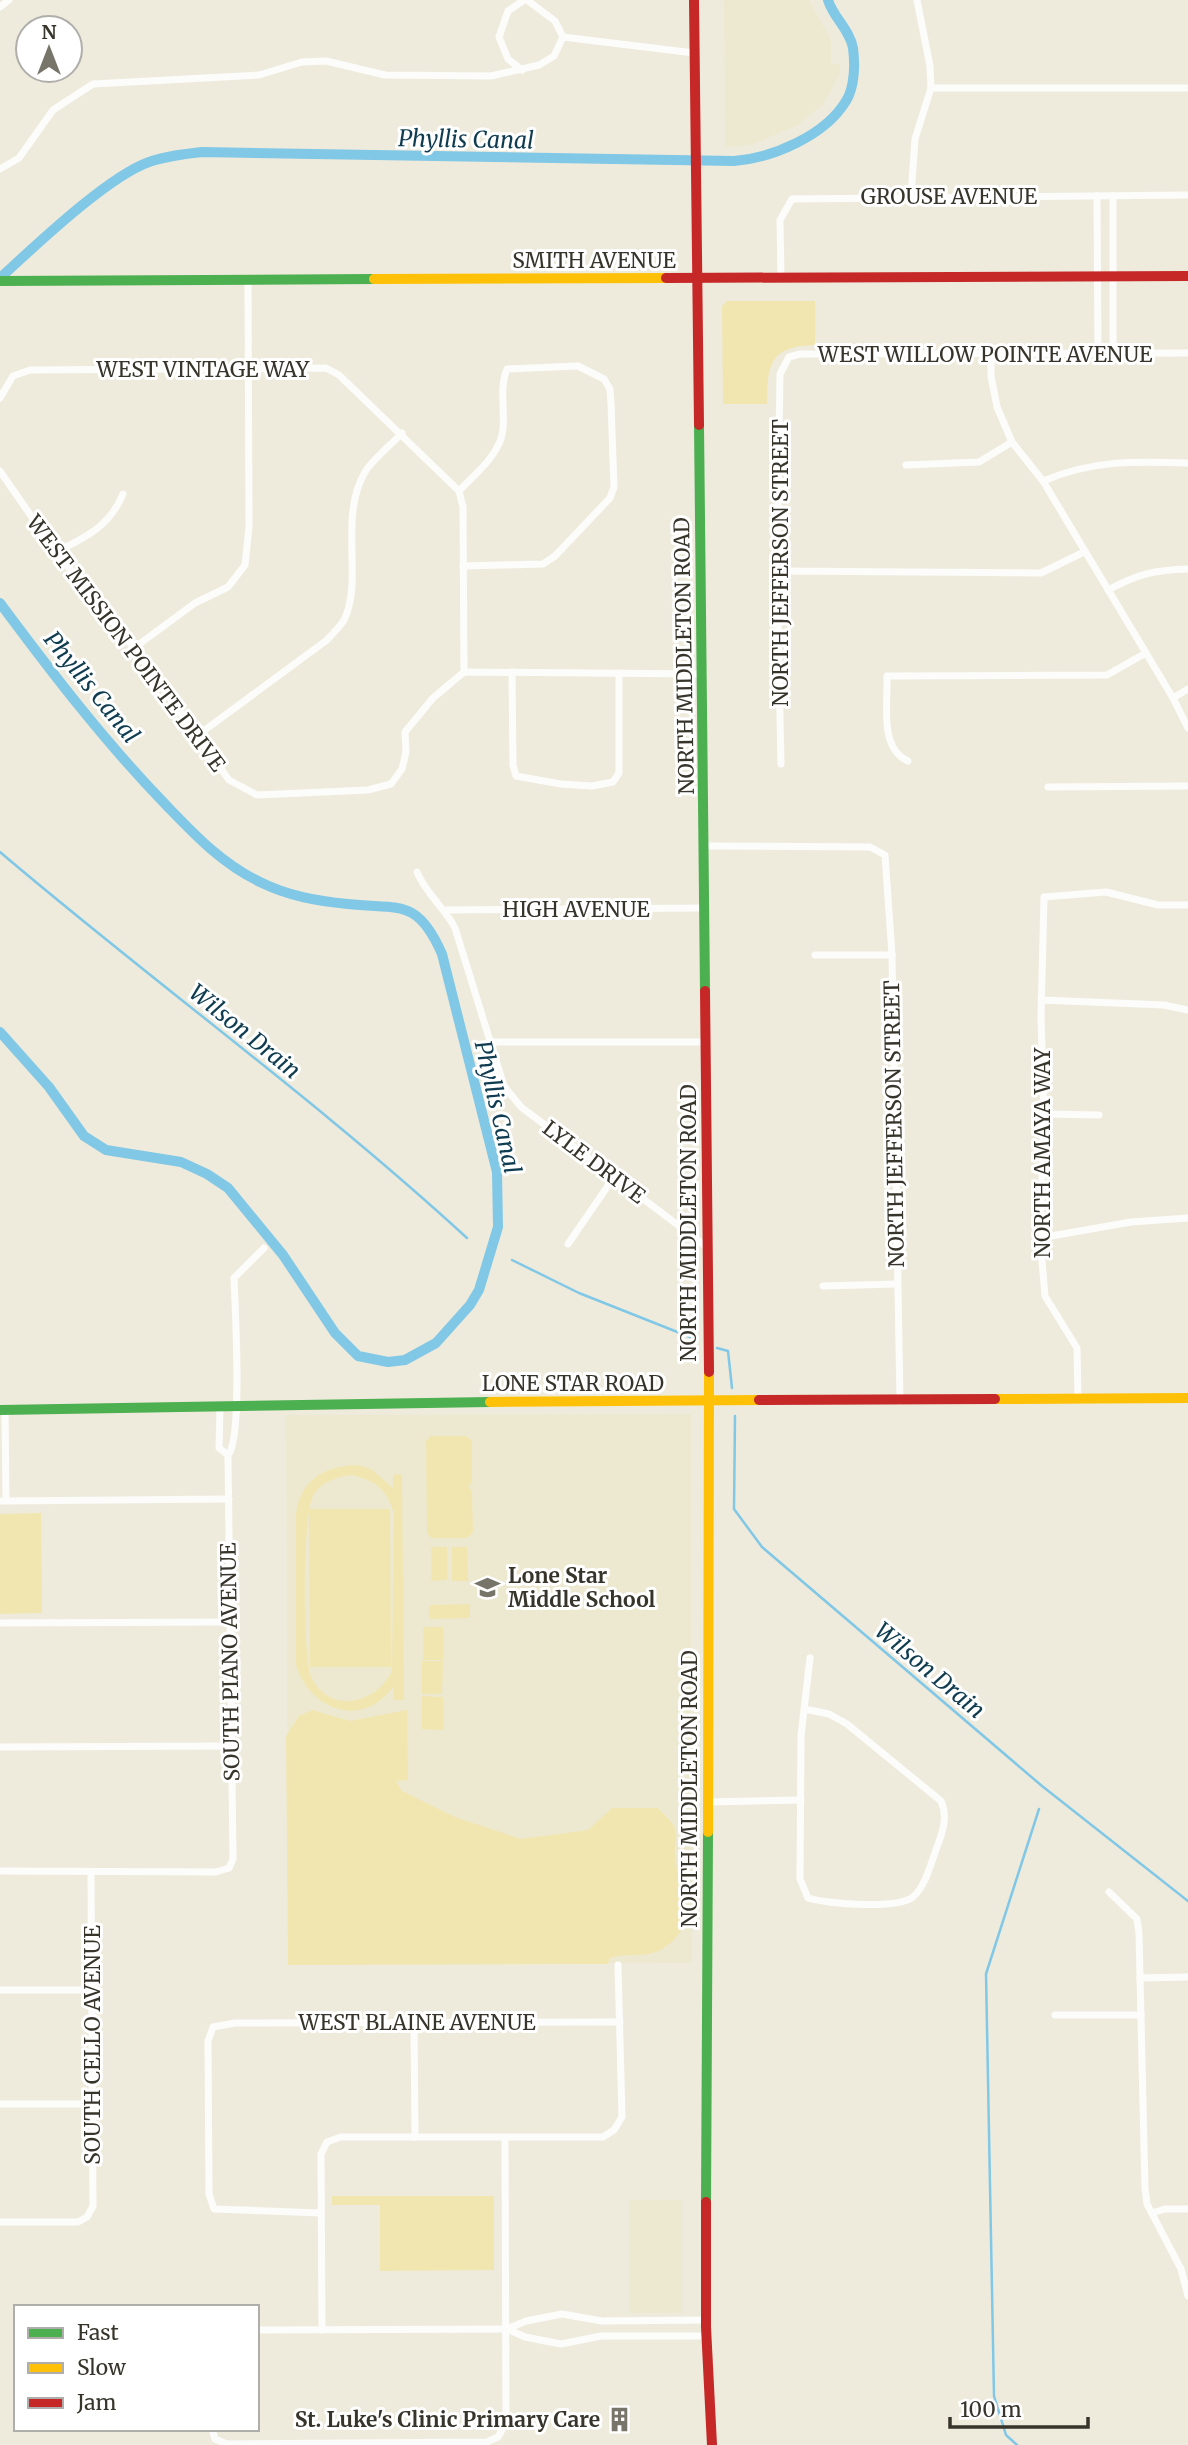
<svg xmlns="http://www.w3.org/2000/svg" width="1188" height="2445" viewBox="0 0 1188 2445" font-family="Merriweather,serif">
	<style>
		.built { fill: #ede9d1 }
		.green { fill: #f1e6b0; fill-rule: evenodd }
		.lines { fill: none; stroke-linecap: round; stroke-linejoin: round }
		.stream { stroke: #81c7e6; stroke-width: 2.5 }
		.canal { stroke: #81c7e6; stroke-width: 10 }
		.street { stroke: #fcfcfa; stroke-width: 7 }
		.fast { stroke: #4caf50; stroke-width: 10 }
		.slow { stroke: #ffc107; stroke-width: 10 }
		.jam { stroke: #c62828; stroke-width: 10 }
		.labels { text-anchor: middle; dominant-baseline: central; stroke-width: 6; stroke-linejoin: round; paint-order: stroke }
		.street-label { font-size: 21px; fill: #37352b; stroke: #fff }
		.poi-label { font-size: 21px; font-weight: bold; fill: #37352b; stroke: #fff; text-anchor: start }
		.water-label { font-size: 23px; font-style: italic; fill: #0f3c50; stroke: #fff }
	</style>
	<rect width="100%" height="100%" fill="#eeebdd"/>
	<!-- built -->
	<g class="built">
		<polygon points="724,0 809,0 831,40 831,63 840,64 840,74 823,105 796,126 751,145 725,148"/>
		<polygon points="691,1414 692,1963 288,1965 286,1415"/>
		<rect x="630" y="2200" width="52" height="113"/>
	</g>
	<!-- green -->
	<g class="green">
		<path d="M 727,301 L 815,301 L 815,345 C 770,346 767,365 767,404 L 723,404 L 722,306 Z"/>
		<polygon points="431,1436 466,1436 472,1441 472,1482 468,1487 472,1491 473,1532 467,1538 431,1538 427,1533 426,1441"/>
		<path d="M 357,1465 L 371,1469 L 393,1488 L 393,1475 L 402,1474 L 404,1700 L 394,1700 L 393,1687 C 363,1729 310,1711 296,1665 L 296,1513 C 301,1480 324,1466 357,1465 ZM 351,1475 C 375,1480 388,1490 394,1514 L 392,1671 C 377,1703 331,1715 312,1679 C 302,1659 302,1511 314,1494 C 323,1481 337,1477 351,1475 Z"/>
		<polygon points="309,1509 390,1509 391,1667 310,1667"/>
		<polygon points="41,1513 42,1613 0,1614 0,1514"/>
		<polygon points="431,1547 447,1547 447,1580 431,1581"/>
		<polygon points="452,1547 467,1547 468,1581 452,1581"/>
		<polygon points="470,1604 470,1618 429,1619 429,1605"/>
		<rect x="423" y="1627" width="20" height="33"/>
		<polygon points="422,1661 443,1661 442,1694 422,1694"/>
		<polygon points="422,1696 443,1697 443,1730 422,1729"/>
		<path d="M 312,1710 L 350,1721 L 407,1710 L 408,1780 L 396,1781 L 402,1791 L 455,1817 L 521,1839 L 588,1830 L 612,1808 L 658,1808 C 664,1815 672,1821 675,1829 C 677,1838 674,1847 675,1856 C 678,1889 701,1927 662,1949 C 646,1959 626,1952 610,1958 L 608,1964 L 288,1965 L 286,1736 L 299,1716 Z"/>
		<polygon points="494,2196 494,2270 380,2271 380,2205 332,2205 332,2196"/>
	</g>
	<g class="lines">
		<!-- stream -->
		<g class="stream">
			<path d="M 0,852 C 154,983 318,1101 467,1238"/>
			<polyline points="512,1260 579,1293 690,1337"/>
			<polyline points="717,1348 728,1351 732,1388"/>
			<polyline points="735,1416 734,1509 762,1547 1042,1786 1188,1901"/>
			<polyline points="1017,2445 1006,2435 994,2396 986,1974 1039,1809"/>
		</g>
		<!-- canal -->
		<g class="canal">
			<path d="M 0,278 C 35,246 107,177 149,162 C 166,156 184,154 202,152 L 734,161 C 772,158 825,136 846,101 C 855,87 855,63 853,48 C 850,30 833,17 828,0"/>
			<path d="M 0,603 C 52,673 105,742 166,805 C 195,835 222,864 260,882 C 288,896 317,901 348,904 C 399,910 417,897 442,954 L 497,1172 L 498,1227 L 479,1290 L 470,1305 L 436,1343 L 405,1360 L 388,1362 L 358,1356 L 335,1333 L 283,1255 L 228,1188 L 207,1174 L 181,1162 L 106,1150 L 84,1136 L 49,1087 L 0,1032"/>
		</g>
		<!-- street -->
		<g class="street">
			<polyline points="527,0 555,21 563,37"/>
			<polyline points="0,7 9,0"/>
			<polyline points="522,70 508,59 499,37 508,11 524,0"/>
			<polyline points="931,88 1188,88"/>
			<polyline points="0,169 19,158 53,110 93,84 259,75 302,62 326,61 385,75 491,76 539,65 554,56 563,37 694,53"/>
			<polyline points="911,196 915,139 931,88 930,66 917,0"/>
			<polyline points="1097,196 1098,354"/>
			<polyline points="1113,196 1113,354"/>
			<polyline points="781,278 780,220 792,199 1188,195"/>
			<polyline points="991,355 991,376 997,407 1012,442 1043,481 1173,698 1188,728"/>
			<polyline points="0,398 13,376 30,370 326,368 339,375 459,491 463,507 464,672"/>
			<polyline points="906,465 979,462 1012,442"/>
			<polyline points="0,471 56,552 134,648 229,780 257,795 368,790 391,784 402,769 406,752 405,732 433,698 464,672 702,674"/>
			<path d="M 1043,481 C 1093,460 1134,461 1188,463"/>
			<path d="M 459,491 C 475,474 501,454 503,429 C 505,408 499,388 507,369 L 578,366 L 604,379 L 610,389 L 611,404 L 614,487 L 610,498 L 555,556 L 543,564 L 463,566"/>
			<path d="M 56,552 C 86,537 110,526 123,494"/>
			<polyline points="777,571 1041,573 1084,552"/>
			<path d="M 1108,590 C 1138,574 1154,570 1188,569"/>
			<polyline points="134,648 195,603 228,587 245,565 249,527 248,280"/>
			<polyline points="512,672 513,765 516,776 561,784 592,786 613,782 619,773 619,673"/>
			<polyline points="1173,698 1188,689"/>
			<path d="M 198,735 L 327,640 C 332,634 340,627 344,620 C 364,579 338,518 365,472 C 374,458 391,445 402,433"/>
			<path d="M 908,761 C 879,748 888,704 887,676 L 1107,675 L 1144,654"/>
			<polyline points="781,764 777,571 780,374 789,357 800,354 1188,353"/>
			<polyline points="1048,787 1188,786"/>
			<polyline points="705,846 870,847 885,855 892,955 900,1401"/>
			<path d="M 417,872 C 426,894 444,907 455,928 L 504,1086 L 521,1107 L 707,1247"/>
			<polyline points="446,910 705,908"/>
			<polyline points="815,955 892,955"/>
			<polyline points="1041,1000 1164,1005 1188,1010"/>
			<polyline points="490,1042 706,1042"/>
			<polyline points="1044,1114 1099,1115"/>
			<polyline points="1040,1238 1131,1222 1188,1218"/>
			<polyline points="568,1244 614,1177"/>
			<polyline points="823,1286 896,1284"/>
			<polyline points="1078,1398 1077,1348 1045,1296 1040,1238 1044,1114 1041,1018 1044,897 1106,892 1158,905 1188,905"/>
			<path d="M 220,1408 L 219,1448 L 228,1455 C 243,1439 235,1307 234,1278 L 264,1248"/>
			<polyline points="5,1410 6,1500"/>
			<polyline points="0,1501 229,1499"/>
			<polyline points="0,1623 229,1622"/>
			<path d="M 804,1709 L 829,1714 L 847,1724 L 941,1801 C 948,1817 943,1831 937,1847 C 931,1863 926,1885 914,1896 C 900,1910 827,1904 808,1898 L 800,1879 L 801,1736 L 810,1658"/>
			<polyline points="0,1747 230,1746"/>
			<polyline points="708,1802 801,1800"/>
			<polyline points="0,1871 216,1872 229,1868 233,1859 228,1455"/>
			<polyline points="1109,1892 1137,1919 1139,1933 1145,2189 1147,2204 1181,2269 1188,2296"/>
			<polyline points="1140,1978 1188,1977"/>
			<polyline points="0,1990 92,1990"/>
			<polyline points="1055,2015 1141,2015"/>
			<polyline points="414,2022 415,2137"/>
			<polyline points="0,2104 93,2104"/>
			<polyline points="320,2213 214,2209 209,2194 208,2041 213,2027 235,2023 620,2022"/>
			<polyline points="1152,2213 1165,2209 1188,2209"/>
			<polyline points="0,2222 78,2222 87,2217 93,2206 91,1872"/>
			<polyline points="706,2320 602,2321 562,2314 526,2321 507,2329 525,2337 561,2344 601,2336 707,2336"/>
			<polyline points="257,2330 507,2329"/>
			<polyline points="322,2330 321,2154 327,2142 341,2137 603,2137 614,2130 622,2117 618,1965"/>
			<polyline points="212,2429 215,2439 227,2444 487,2442 498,2437 506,2423 505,2138"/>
		</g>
		<!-- fast -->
		<g class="fast">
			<polyline points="0,281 374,279"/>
			<polyline points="699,425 705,991"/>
			<polyline points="0,1410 490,1402"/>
			<polyline points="706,2202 708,1832"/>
		</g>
		<!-- slow -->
		<g class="slow">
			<polyline points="374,279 666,278"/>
			<polyline points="995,1399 1188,1398"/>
			<polyline points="490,1402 759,1400"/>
			<polyline points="708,1832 709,1372"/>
		</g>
		<!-- jam -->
		<g class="jam">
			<polyline points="694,0 699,425"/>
			<polyline points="666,278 1188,276"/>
			<polyline points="705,991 709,1372"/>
			<polyline points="759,1400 995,1399"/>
			<polyline points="706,2202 706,2327 712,2445"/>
		</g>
	</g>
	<!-- icons -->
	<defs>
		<symbol id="school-bare" viewBox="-9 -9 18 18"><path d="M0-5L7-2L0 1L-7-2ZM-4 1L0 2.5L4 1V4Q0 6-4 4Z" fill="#777569" stroke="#fff" stroke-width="2.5" paint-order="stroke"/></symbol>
		<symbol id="building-bare" viewBox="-9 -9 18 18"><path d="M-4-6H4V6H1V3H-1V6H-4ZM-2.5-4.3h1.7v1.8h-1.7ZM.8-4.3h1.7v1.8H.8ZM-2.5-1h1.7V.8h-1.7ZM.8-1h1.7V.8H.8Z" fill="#777569" stroke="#fff" stroke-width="2.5" paint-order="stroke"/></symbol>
	</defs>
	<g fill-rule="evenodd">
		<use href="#school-bare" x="470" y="1570" width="35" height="35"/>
		<use href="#building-bare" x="602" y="2402" width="35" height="35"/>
	</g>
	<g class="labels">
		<!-- street labels -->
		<g class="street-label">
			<text x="949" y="196">GROUSE AVENUE</text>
			<text x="594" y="260">SMITH AVENUE</text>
			<text x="985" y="354">WEST WILLOW POINTE AVENUE</text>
			<text x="203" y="369">WEST VINTAGE WAY</text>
			<text transform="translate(780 563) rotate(-90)">NORTH JEFFERSON STREET</text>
			<text transform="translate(126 643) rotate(53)">WEST MISSION POINTE DRIVE</text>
			<text transform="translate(684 656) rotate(-91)">NORTH MIDDLETON ROAD</text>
			<text x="576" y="909">HIGH AVENUE</text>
			<text transform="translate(894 1124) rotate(-91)">NORTH JEFFERSON STREET</text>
			<text transform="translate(1042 1153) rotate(-90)">NORTH AMAYA WAY</text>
			<text transform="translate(594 1162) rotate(37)">LYLE DRIVE</text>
			<text transform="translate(688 1223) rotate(-90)">NORTH MIDDLETON ROAD</text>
			<text x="573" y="1383">LONE STAR ROAD</text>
			<text transform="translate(230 1662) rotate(-91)">SOUTH PIANO AVENUE</text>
			<text transform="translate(689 1789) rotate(-90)">NORTH MIDDLETON ROAD</text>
			<text x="417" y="2022">WEST BLAINE AVENUE</text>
			<text transform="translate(92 2045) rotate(-90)">SOUTH CELLO AVENUE</text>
		</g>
		<!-- poi labels -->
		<g class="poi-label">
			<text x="508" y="1575">Lone Star<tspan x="508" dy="24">Middle School</tspan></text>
			<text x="600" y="2419" text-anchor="end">St. Luke's Clinic Primary Care</text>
		</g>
		<!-- water labels -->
		<g class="water-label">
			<text transform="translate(466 139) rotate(1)">Phyllis Canal</text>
			<text transform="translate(92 687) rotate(51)">Phyllis Canal</text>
			<text transform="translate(245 1031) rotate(39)">Wilson Drain</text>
			<text transform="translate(498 1107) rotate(77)">Phyllis Canal</text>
			<text transform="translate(930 1670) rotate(40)">Wilson Drain</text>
		</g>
	</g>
	<!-- legend -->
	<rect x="14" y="2305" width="245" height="126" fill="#ffffff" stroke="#afaeaa" stroke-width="2"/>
	<rect x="28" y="2328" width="35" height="10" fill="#4caf50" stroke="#afaeaa" stroke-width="2"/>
	<text x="77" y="2340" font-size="21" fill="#37352b">Fast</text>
	<rect x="28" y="2363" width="35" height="10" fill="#ffc107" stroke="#afaeaa" stroke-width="2"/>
	<text x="77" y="2375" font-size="21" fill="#37352b">Slow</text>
	<rect x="28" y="2398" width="35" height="10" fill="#c62828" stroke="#afaeaa" stroke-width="2"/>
	<text x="77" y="2410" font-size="21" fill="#37352b">Jam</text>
	<!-- north arrow -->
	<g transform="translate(49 49)"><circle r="33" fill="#ffffff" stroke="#afaeaa" stroke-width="2"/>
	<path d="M0-5L12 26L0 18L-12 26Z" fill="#777569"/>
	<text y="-10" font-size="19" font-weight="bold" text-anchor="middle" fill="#37352b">N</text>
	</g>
	<!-- scale -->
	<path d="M950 2417v10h138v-10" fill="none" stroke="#37352b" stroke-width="3.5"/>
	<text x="960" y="2417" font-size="21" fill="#37352b" stroke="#ffffff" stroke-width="5" paint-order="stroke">100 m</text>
</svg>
